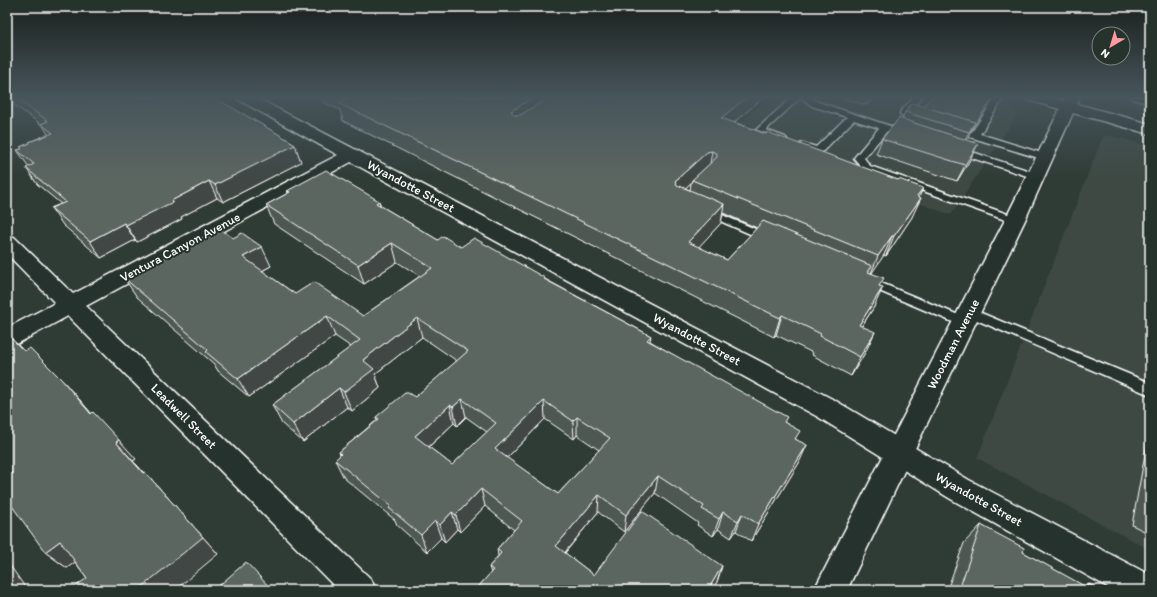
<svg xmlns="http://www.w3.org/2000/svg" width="1157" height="597" viewBox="0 0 1157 597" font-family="Itim,sans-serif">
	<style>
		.built { fill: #3c4842 }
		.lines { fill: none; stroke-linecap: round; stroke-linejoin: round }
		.lane-casing { stroke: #fff; stroke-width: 3 }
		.street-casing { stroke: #fff; stroke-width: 3 }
		.primary-casing { stroke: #fff; stroke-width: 3 }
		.lane { fill: #26332d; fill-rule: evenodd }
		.street { fill: #26332d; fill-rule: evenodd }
		.primary { fill: #26332d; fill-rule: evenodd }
		.wall { fill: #4e5853; stroke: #fff; fill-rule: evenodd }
		.shaded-wall { fill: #404744; stroke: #fff }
		.building { fill: #5b6661; stroke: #fff; fill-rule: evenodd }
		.labels { text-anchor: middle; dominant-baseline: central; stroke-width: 4; stroke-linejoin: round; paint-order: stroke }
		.street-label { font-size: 13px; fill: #fff; stroke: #26332d }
	</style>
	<rect width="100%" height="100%" fill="#2f3b35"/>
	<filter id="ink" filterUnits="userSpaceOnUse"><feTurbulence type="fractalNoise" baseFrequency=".025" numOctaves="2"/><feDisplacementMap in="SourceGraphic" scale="8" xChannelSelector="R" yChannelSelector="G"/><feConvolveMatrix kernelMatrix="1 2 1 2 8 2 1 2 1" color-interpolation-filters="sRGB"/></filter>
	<g filter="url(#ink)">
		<!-- built -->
		<g class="built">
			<polygon points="770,97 981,97 1008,104 1018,114 951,215 728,133"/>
			<polygon points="1117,97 1150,97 1150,111 1125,104 1117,98"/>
			<polygon points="1108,135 1150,146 1150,550 977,458 1102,138"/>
		</g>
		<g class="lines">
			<defs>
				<g id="lane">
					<polygon points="792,97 810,97 818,102 908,132 909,134 908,136 905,137 887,131 864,158 870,166 1019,218 1020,220 1019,222 1011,222 864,170 854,158 879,128 854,120 821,153 818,154 800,148 798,146 800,144 803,143 816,147 847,117 812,106 801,97 766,130 785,137 787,139 785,141 779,141 757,133 756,131 757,129"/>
					<polygon points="914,97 922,97 909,112 911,114 910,116 901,115 900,113 901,111"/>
					<polygon points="996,97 1004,97 980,134 1048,155 1050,157 1048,159 1042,159 950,131 949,129 953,126 972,132"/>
					<polygon points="1131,97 1143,97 1150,98 1150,103 1132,99"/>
					<polygon points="957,147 1039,174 1041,176 1039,178 1033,178 954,152 952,150 954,148"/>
					<polygon points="708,209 772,236 773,238 772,240 764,240 704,214 703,212 704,210"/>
					<polygon points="869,278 968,319 970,322 968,325 964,327 960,325 865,285 863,282 865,279"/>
					<polygon points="969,308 1150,383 1150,395 965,315 963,312 965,309"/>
				</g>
				<polygon id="street" points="236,97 255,97 836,401 969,480 1150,575 1150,590 1113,590 949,498 818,417 351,162 86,306 371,579 376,590 338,590 68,316 15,345 7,348 7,328 55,303 7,254 7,236 14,237 73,294 338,155 239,100"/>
				<polygon id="primary" points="1025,97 1049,97 1064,101 1066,97 1080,97 1077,104 1150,124 1150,134 1073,113 1025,220 847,590 814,590 1005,220 1060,109 1028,100"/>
			</defs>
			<!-- lane casing -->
			<use href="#lane" class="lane-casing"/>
			<!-- street casing -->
			<use href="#street" class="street-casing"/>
			<!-- primary casing -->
			<use href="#primary" class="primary-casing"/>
			<!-- lane -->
			<use href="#lane" class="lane"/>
			<!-- street -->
			<use href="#street" class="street"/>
			<!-- primary -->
			<use href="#primary" class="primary"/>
		</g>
		<!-- wall -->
		<g class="wall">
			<polygon points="8,97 212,97 295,145 301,162 223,202 217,198 181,217 182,219 137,242 135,240 101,258 63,225 51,208 61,204 37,184 26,168 29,167 17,150 22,149 20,147 30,143 29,142 48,134 43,126 13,104"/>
			<path d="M 316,97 L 764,97 L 734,122 L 898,180 L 923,188 L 919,197 L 912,217 L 886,256 L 884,255 L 871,273 L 880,286 L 874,307 L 862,326 L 866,351 L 851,376 L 812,355 L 813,353 L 776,335 L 774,337 L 343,121 L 340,110 L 323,102 L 323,100 ZM 691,183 L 690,190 L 685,188 ZM 723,213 L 757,228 L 727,260 L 698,247 L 721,223 Z"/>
			<polygon points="838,97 875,97 867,105"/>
			<polygon points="991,101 972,130 971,130 966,140 970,160 957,181 876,154 882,139 902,119 905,112 923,107"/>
			<path d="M 287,191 L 379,201 L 381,206 L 438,240 L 461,247 L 545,279 L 651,336 L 650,341 L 785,422 L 796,439 L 799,463 L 751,541 L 736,531 L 731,538 L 718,529 L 713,536 L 697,525 L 698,523 L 655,493 L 624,532 L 598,512 L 565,553 L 594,575 L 722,566 L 717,582 L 711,590 L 480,590 L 479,586 L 491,573 L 489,567 L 498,556 L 497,549 L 514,530 L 485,506 L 460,532 L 457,529 L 445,542 L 441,538 L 427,552 L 397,525 L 395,520 L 344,478 L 335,460 L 340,455 L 339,452 L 377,420 L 376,417 L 415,397 L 457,361 L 422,337 L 375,374 L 380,388 L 352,411 L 347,407 L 303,442 L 282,424 L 272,405 L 351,347 L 335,336 L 249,397 L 218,371 L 214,364 L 137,297 L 124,278 L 271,266 L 262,271 L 295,294 L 363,316 L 420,276 L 397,262 L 364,284 L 274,224 L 266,205 L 288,193 ZM 466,417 L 487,432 L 452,465 L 429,447 L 454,423 L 457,426 ZM 545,419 L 574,439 L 577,435 L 599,450 L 558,494 L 507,458 Z"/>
			<polygon points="7,335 24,351 79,399 91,413 136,459 133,461 144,473 145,472 161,490 218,554 87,578 75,562 67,568 45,552 10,474 7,471"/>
			<polygon points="1150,427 1150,534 1132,525"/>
			<polygon points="981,525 1023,552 1085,587 1089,584 1099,590 947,590 964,543"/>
		</g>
		<!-- shaded-wall -->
		<g class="shaded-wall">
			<polygon points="534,97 560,97 513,129 511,111"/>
			<polygon points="747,97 764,97 718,136 721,118"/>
			<polygon points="870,97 875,97 867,105"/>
			<polygon points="993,97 991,101 972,130 974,126"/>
			<polygon points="975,122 968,137 961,147 969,132"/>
			<polygon points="292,142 294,146 295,145 301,162 223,202 215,185"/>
			<polygon points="978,144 970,160 957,181 965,165"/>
			<polygon points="712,151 709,170 692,180 691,183 673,199 675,181 707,152"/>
			<polygon points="209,181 217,198 181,217 182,219 137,242 126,225 171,201"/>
			<polygon points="923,188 915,206 917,196"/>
			<polygon points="921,198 912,217 886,256 894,236"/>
			<polygon points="379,201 384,220 376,203"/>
			<polygon points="724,204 721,223 685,262 688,242"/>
			<polygon points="124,223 135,240 101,258 90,241"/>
			<polygon points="892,236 884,255 870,276 878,256"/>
			<polygon points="392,243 397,262 364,284 358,265"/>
			<polygon points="262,247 271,266 252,276 243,257"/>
			<polygon points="883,287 874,307 850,344 859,325"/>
			<polygon points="782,315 776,335 774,337 780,318"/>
			<polygon points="327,316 335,336 249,397 238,379"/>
			<polygon points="417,318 422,337 375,374 380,388 352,411 344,392 363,360"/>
			<polygon points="875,332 866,351 851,376 860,357"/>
			<polygon points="62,380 79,399 108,433 91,414"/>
			<polygon points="339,388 347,407 303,442 293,424"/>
			<polygon points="462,399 466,417 457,426 453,407"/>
			<polygon points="544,401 545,419 498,467 495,449"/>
			<polygon points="450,405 454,423 421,454 415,436"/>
			<polygon points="577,417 577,435 574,439 573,421"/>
			<polygon points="119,440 136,459 133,461 160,491 116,442"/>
			<polygon points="807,445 799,463 751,541 758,524"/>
			<polygon points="145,472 218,554 175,590 138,590"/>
			<polygon points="658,476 655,493 624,532 626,515"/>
			<polygon points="481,489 485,506 460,532 456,515"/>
			<polygon points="599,495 598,512 557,562 556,546"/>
			<polygon points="452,512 457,529 445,542 440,525"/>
			<polygon points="723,512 718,529 713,536 719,519"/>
			<polygon points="742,514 736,531 731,538 738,521"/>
			<polygon points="435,521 441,538 427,552 421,535"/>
			<polygon points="60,541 81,558 67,568 45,552"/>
			<polygon points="7,561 27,590 13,590 7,581"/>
			<polygon points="722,566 717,582 711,590 708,590"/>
		</g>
		<!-- building -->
		<g class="building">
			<polygon points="14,97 212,97 233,108 292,142 290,142 295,145 215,185 209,181 171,201 173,202 126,225 124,223 90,241 51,208 66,202 26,168 34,164 17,150 22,149 20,147 30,143 29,142 53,133 41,124 48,121"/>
			<polygon points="345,97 534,97 511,111 514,115 520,115 550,97 747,97 721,118 766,134 767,132 898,180 899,179 923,188 917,196 921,198 894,236 892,236 878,256 692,180 717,157 717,154 712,151 707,152 675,181 677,185 724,204 688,242 727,260 763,221 872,266 868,272 884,278 879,286 883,287 859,325 875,332 860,357 820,336 821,334 782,315 780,318 338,103 348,98"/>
			<polygon points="931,97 993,97 974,126 973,125 975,122 923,107"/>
			<polygon points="912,103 975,122 969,132 905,112"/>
			<polygon points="899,118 976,143 978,144 965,165 882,139"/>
			<path d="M 326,170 L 379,201 L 376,203 L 438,240 L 443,236 L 461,247 L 474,238 L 545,278 L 544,279 L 651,336 L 647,340 L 787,417 L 784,422 L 800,431 L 795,439 L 807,445 L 758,524 L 742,514 L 738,521 L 723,512 L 719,519 L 702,509 L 704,506 L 658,476 L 626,515 L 599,495 L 556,546 L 594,575 L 642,511 L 722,566 L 708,590 L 484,590 L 479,586 L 493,570 L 489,567 L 501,553 L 497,549 L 522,521 L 481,489 L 456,515 L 452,512 L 440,525 L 435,521 L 421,535 L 389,508 L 391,506 L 335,460 L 341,454 L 339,452 L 379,419 L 376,417 L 405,393 L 408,393 L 415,397 L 468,351 L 417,318 L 363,360 L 374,369 L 344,392 L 339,388 L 293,424 L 272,405 L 360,340 L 327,316 L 238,379 L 206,352 L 208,350 L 124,278 L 220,229 L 233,238 L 242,233 L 262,247 L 243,257 L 295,294 L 314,282 L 363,316 L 432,268 L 392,243 L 358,265 L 266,205 L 290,192 L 287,191 ZM 462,399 L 496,423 L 452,465 L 415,436 L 450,405 L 453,407 ZM 544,401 L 573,421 L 577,417 L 610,438 L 558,494 L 495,449 Z"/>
			<polygon points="7,335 8,335 24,351 30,348 62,380 91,414 93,412 119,440 116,442 143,473 145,472 203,537 138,590 73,590 72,589 87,578 60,541 45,552 7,499 7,476 12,473 7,469"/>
			<polygon points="981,525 1024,548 1023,552 1088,588 1089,584 1099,590 959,590"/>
			<polygon points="246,562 272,590 214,590"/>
			<polygon points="7,581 13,590 7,590"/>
		</g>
	</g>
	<!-- sky -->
	<linearGradient id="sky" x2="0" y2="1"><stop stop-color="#1a201d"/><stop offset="0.54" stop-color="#47555c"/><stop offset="1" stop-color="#47555c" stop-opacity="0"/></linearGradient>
	<rect width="1157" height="180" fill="url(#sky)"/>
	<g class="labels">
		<!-- street labels -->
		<g class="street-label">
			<text transform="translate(411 186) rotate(28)">Wyandotte Street</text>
			<text transform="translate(180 247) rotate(-28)">Ventura Canyon Avenue</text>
			<text transform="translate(697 339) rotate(28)">Wyandotte Street</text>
			<text transform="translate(953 344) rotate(-63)">Woodman Avenue</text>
			<text transform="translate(184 416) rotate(45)">Leadwell Street</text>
			<text transform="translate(979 499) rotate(29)">Wyandotte Street</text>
		</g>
	</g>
	<!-- margin -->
	<rect width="1157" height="597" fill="none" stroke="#26332d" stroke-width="24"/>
	<rect x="12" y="12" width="1133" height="573" fill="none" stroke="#fff" stroke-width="1.5" filter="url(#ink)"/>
	<!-- north arrow -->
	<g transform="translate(1111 46) rotate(218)"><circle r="19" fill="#26332d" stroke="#7d8581"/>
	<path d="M0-3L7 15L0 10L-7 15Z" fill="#ff9aa2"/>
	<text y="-6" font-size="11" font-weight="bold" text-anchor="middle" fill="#ffffff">N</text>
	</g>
</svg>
